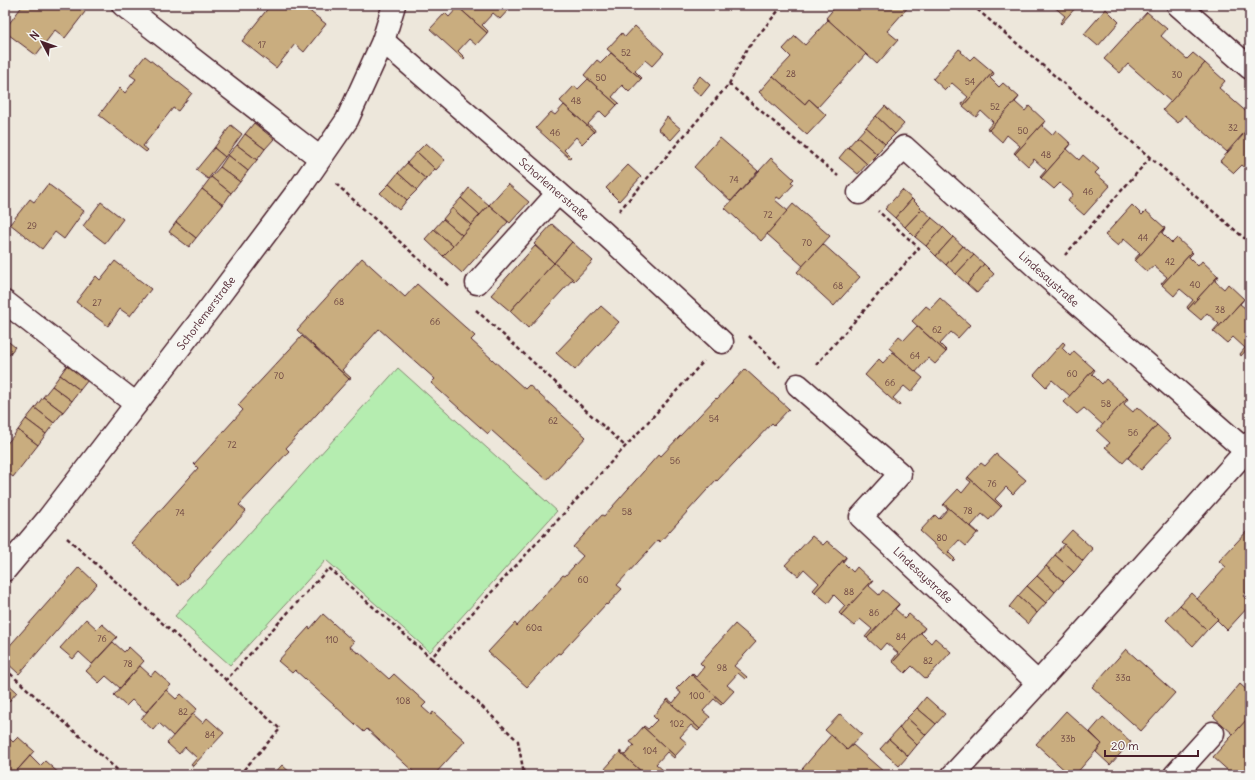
<svg xmlns="http://www.w3.org/2000/svg" width="1255" height="780" viewBox="0 0 1255 780" font-family="Delius,sans-serif">
	<style>
		.green { fill: #b5edb0; stroke: #80866e }
		.building { fill: #c9ad7f; stroke: #4a1f2b }
		.lines { fill: none; stroke-linecap: round; stroke-linejoin: round }
		.minor-casing { stroke: #4a1f2b; stroke-width: 25 }
		.path { stroke: #4a1f2b; stroke-width: 2.5; stroke-dasharray: 4 3; stroke-linecap: butt }
		.minor { stroke: #f6f6f2; stroke-width: 22 }
		.labels { text-anchor: middle; dominant-baseline: central; stroke-width: 4; stroke-linejoin: round; paint-order: stroke }
		.number-label { font-size: 9px; fill: #6a4240 }
		.street-label { font-size: 11px; fill: #4a1f2b; stroke: #f6f6f2 }
	</style>
	<rect width="100%" height="100%" fill="#ede7db"/>
	<filter id="ink" filterUnits="userSpaceOnUse"><feTurbulence type="fractalNoise" baseFrequency=".025" numOctaves="2"/><feDisplacementMap in="SourceGraphic" scale="8" xChannelSelector="R" yChannelSelector="G"/><feConvolveMatrix kernelMatrix="1 2 1 2 8 2 1 2 1" color-interpolation-filters="sRGB"/></filter>
	<g filter="url(#ink)">
		<!-- green -->
		<polygon class="green" points="398,368 557,511 430,652 326,560 230,665 175,616"/>
		<!-- building -->
		<g class="building">
			<polygon points="23,5 77,5 85,12 65,38 55,30 36,55 5,32 5,29"/>
			<polygon points="274,5 302,5 326,24 304,52 295,44 276,68 242,41 269,7 271,9"/>
			<polygon points="456,5 508,5 511,7 500,19 493,13 482,25 488,31 487,33"/>
			<polygon points="835,5 910,5 887,31 898,40 877,64 826,18 836,6"/>
			<polygon points="1052,5 1078,5 1061,24 1060,23 1065,16"/>
			<polygon points="458,7 487,33 476,45 469,39 458,51 465,58 463,59 430,29 445,13 449,17"/>
			<polygon points="1106,9 1119,22 1098,46 1084,34"/>
			<polygon points="1147,12 1167,29 1161,36 1187,59 1193,53 1205,63 1171,102 1128,64 1120,73 1104,59"/>
			<polygon points="826,18 866,54 818,107 809,99 805,104 773,76 791,57 783,49 795,36 805,45 828,20"/>
			<polygon points="635,26 664,53 652,66 645,60 635,71 642,78 641,79 607,49 622,33 625,37"/>
			<polygon points="959,49 962,51 961,52 970,60 974,56 993,72 963,106 962,104 968,97 952,83 945,90 933,79"/>
			<polygon points="611,53 641,79 629,92 622,85 612,97 619,103 617,105 584,75 597,60 601,63"/>
			<polygon points="145,56 192,93 178,111 173,108 143,146 148,150 146,152 99,115 120,88 125,93 136,79 130,75"/>
			<polygon points="1205,63 1225,81 1219,88 1250,115 1250,126 1227,152 1185,115 1178,123 1163,110"/>
			<polygon points="993,72 994,74 990,78 999,87 1003,83 1019,97 989,130 987,129 993,122 981,111 976,117 963,106"/>
			<polygon points="700,76 710,85 701,96 691,87"/>
			<polygon points="773,76 805,104 809,99 826,115 807,135 759,92"/>
			<polygon points="588,79 617,105 606,117 600,111 588,124 595,130 594,132 560,101 574,86 578,89"/>
			<polygon points="1019,97 1015,102 1025,111 1029,106 1045,121 1015,154 1014,153 1020,146 1007,135 1002,142 989,130"/>
			<polygon points="564,105 594,132 582,144 576,137 564,150 571,157 569,158 536,128 551,112 555,115"/>
			<polygon points="885,106 904,124 895,134 876,116"/>
			<polygon points="876,116 895,134 885,144 866,127"/>
			<polygon points="667,117 681,129 671,140 658,129"/>
			<polygon points="1045,121 1046,121 1042,126 1052,135 1056,130 1071,144 1041,178 1040,177 1046,170 1034,159 1028,166 1015,154"/>
			<polygon points="254,123 274,139 265,149 245,134"/>
			<polygon points="231,125 242,134 225,157 214,148"/>
			<polygon points="866,127 885,144 877,154 857,137"/>
			<polygon points="1250,127 1250,172 1242,165 1234,173 1220,161"/>
			<polygon points="245,134 265,149 257,160 237,145"/>
			<polygon points="857,137 877,154 867,164 848,147"/>
			<polygon points="720,138 758,171 731,201 694,167"/>
			<polygon points="426,143 445,160 436,170 417,152"/>
			<polygon points="1071,144 1067,149 1079,160 1083,155 1099,169 1095,173 1110,186 1084,215 1068,201 1073,194 1060,183 1054,189 1041,178"/>
			<polygon points="237,145 257,160 248,171 228,155"/>
			<polygon points="848,147 867,164 858,174 839,158"/>
			<polygon points="214,148 225,157 208,179 196,170"/>
			<polygon points="417,152 435,169 426,179 407,163"/>
			<polygon points="228,155 248,171 240,182 220,167"/>
			<polygon points="771,158 794,179 791,182 794,184 780,199 777,197 775,200 788,211 761,241 725,208"/>
			<polygon points="407,163 426,179 417,190 398,173"/>
			<polygon points="628,165 641,177 619,201 606,188"/>
			<polygon points="220,167 240,182 231,193 211,177"/>
			<polygon points="398,173 417,190 407,200 389,184"/>
			<polygon points="211,177 231,193 223,205 202,189"/>
			<polygon points="48,184 84,211 64,239 55,232 42,249 10,224 30,199 34,202"/>
			<polygon points="389,184 407,200 399,210 380,193"/>
			<polygon points="508,184 529,202 510,223 489,205"/>
			<polygon points="469,188 489,205 480,215 461,198"/>
			<polygon points="202,189 223,205 196,238 176,222"/>
			<polygon points="902,190 912,199 895,218 885,209"/>
			<polygon points="461,198 480,215 471,225 452,208"/>
			<polygon points="912,199 922,209 905,227 895,218"/>
			<polygon points="101,202 123,219 105,243 83,226"/>
			<polygon points="793,204 830,236 803,266 767,234"/>
			<polygon points="489,205 508,222 462,273 443,256"/>
			<polygon points="1132,205 1142,215 1146,211 1165,228 1135,261 1134,260 1140,253 1124,239 1118,246 1105,235"/>
			<polygon points="452,208 471,225 462,235 443,219"/>
			<polygon points="922,209 932,218 915,237 905,227"/>
			<polygon points="932,218 943,227 926,246 915,237"/>
			<polygon points="443,219 462,235 453,246 434,229"/>
			<polygon points="176,222 196,238 189,247 169,232"/>
			<polygon points="552,224 572,242 554,263 534,244"/>
			<polygon points="943,227 953,237 936,256 926,246"/>
			<polygon points="1165,228 1162,233 1172,243 1177,238 1192,252 1162,285 1161,284 1167,277 1154,266 1147,272 1135,261"/>
			<polygon points="434,229 453,246 443,256 425,239"/>
			<polygon points="953,237 963,246 946,265 936,256"/>
			<polygon points="572,242 593,261 574,281 554,263"/>
			<polygon points="823,244 860,277 834,306 797,272"/>
			<polygon points="535,246 554,263 510,311 491,295"/>
			<polygon points="963,246 974,255 956,274 946,265"/>
			<polygon points="1192,252 1193,253 1189,257 1198,266 1202,261 1218,276 1188,309 1187,307 1193,300 1180,289 1174,296 1162,285"/>
			<polygon points="974,255 984,264 967,284 956,274"/>
			<polygon points="362,258 405,297 417,284 475,336 471,340 525,389 529,385 586,437 547,480 491,430 488,434 431,383 435,379 379,329 342,370 351,378 349,379 297,330"/>
			<polygon points="115,261 151,289 130,316 120,309 108,326 76,302 96,276 100,280"/>
			<polygon points="554,263 573,279 528,328 510,311"/>
			<polygon points="984,264 994,274 977,293 967,284"/>
			<polygon points="1218,276 1219,276 1215,281 1224,289 1228,284 1244,299 1214,332 1213,331 1219,324 1207,313 1201,320 1188,309"/>
			<polygon points="940,298 970,325 958,338 951,332 940,344 947,351 946,352 912,321 926,306 930,309"/>
			<polygon points="1244,299 1240,304 1250,312 1250,346 1241,356 1240,354 1245,348 1233,337 1227,343 1214,332"/>
			<polygon points="601,306 619,322 575,370 556,353"/>
			<polygon points="917,326 946,352 935,364 928,358 916,372 889,348 899,336 904,340"/>
			<polygon points="302,336 349,379 286,448 289,451 239,505 246,511 179,586 131,543 198,468 194,464 243,410 238,405"/>
			<polygon points="5,339 15,347 5,360"/>
			<polygon points="1063,342 1065,344 1062,348 1070,356 1074,351 1094,369 1070,396 1052,380 1046,387 1034,375"/>
			<polygon points="893,352 923,378 911,392 904,386 893,398 900,404 899,406 865,375 879,359 883,363"/>
			<polygon points="68,364 88,380 80,390 60,375"/>
			<polygon points="745,369 789,409 774,425 772,423 717,481 716,480 660,542 658,540 617,585 622,589 607,605 606,604 560,654 558,653 527,687 488,652 515,623 517,626 563,575 565,576 583,556 573,547 602,515 604,516 659,454 661,456 716,398 717,399"/>
			<polygon points="1094,369 1095,370 1092,374 1102,384 1106,379 1127,398 1103,425 1084,408 1077,414 1064,402"/>
			<polygon points="60,375 80,390 72,401 52,386"/>
			<polygon points="52,386 72,401 63,412 43,397"/>
			<polygon points="43,397 63,412 54,423 35,408"/>
			<polygon points="1127,398 1128,399 1124,404 1133,412 1137,407 1157,425 1123,463 1105,447 1110,443 1097,431"/>
			<polygon points="35,408 54,423 46,434 26,419"/>
			<polygon points="26,419 46,434 38,445 18,430"/>
			<polygon points="1157,425 1171,438 1141,470 1128,458"/>
			<polygon points="18,430 38,445 13,477 5,471 5,446"/>
			<polygon points="996,454 1026,480 1013,494 1006,487 995,499 1002,506 1001,507 968,477 981,463 985,466"/>
			<polygon points="968,477 1001,507 989,520 982,514 971,526 979,533 977,533 944,504 958,489 962,493 971,482 967,479"/>
			<polygon points="944,504 977,533 966,546 959,540 948,552 955,559 953,561 920,531 935,515 939,519 948,509 943,505"/>
			<polygon points="1250,528 1250,588 1243,596 1250,602 1250,605 1227,630 1217,620 1218,619 1197,599 1226,567 1219,561"/>
			<polygon points="1072,530 1093,549 1083,561 1061,542"/>
			<polygon points="812,536 823,545 827,541 846,557 815,592 813,590 819,583 804,569 798,576 785,565"/>
			<polygon points="1064,544 1083,561 1074,572 1055,555"/>
			<polygon points="1055,555 1074,572 1064,582 1046,566"/>
			<polygon points="846,557 846,558 843,562 853,572 857,567 872,581 841,615 839,613 845,606 834,595 828,603 815,592"/>
			<polygon points="1046,566 1064,582 1055,592 1037,576"/>
			<polygon points="79,567 97,584 19,674 5,661 5,651"/>
			<polygon points="1037,576 1055,592 1046,603 1027,586"/>
			<polygon points="872,581 873,581 869,586 879,595 883,590 899,604 867,638 865,637 872,629 860,619 854,626 841,615"/>
			<polygon points="1027,586 1046,603 1037,613 1018,596"/>
			<polygon points="1191,593 1218,619 1207,630 1180,605"/>
			<polygon points="1018,596 1037,613 1028,624 1009,607"/>
			<polygon points="899,604 899,605 895,609 905,618 909,614 925,628 893,662 892,661 898,653 886,643 880,650 867,638"/>
			<polygon points="1180,605 1207,630 1193,646 1166,620"/>
			<polygon points="323,614 354,642 350,647 358,653 359,652 389,679 394,674 426,703 422,707 431,715 433,712 465,741 434,775 417,775 367,729 364,732 295,670 292,673 278,661 309,627 310,629"/>
			<polygon points="86,619 97,629 102,624 117,637 92,664 79,652 73,659 60,648"/>
			<polygon points="735,624 756,642 734,666 747,677 745,679 738,673 727,685 734,691 723,703 691,674 692,673 696,677 704,667 700,663"/>
			<polygon points="925,628 921,633 931,643 935,638 951,652 926,679 912,666 905,673 893,662"/>
			<polygon points="113,642 124,652 129,647 144,661 120,688 106,676 99,683 86,671"/>
			<polygon points="1126,649 1175,693 1141,731 1092,687"/>
			<polygon points="140,666 151,676 155,671 171,685 146,712 132,700 126,706 114,695"/>
			<polygon points="691,674 723,703 721,705 714,699 703,711 710,717 700,729 667,700 668,699 673,703 681,693 676,689"/>
			<polygon points="5,681 17,692 5,706"/>
			<polygon points="1240,684 1250,693 1250,717 1233,734 1213,716"/>
			<polygon points="166,690 176,699 181,694 197,709 173,736 159,723 153,730 141,719"/>
			<polygon points="926,697 945,714 936,724 917,708"/>
			<polygon points="667,700 700,729 698,731 691,725 680,737 687,743 675,756 643,727 644,726 648,729 657,720 653,716"/>
			<polygon points="917,708 936,724 926,735 907,718"/>
			<polygon points="1066,711 1102,744 1075,775 1070,775 1036,744"/>
			<polygon points="193,714 203,723 207,718 224,733 193,766 191,765 197,758 185,747 179,754 167,743"/>
			<polygon points="840,714 862,734 847,750 825,730"/>
			<polygon points="1103,717 1131,742 1110,765 1096,752 1102,744 1090,732"/>
			<polygon points="907,718 926,735 917,745 899,728"/>
			<polygon points="1247,719 1250,722 1250,775 1233,775 1213,757"/>
			<polygon points="643,727 675,756 674,758 667,752 656,764 663,770 659,775 645,775 620,752 620,751 625,755 634,745 630,742"/>
			<polygon points="899,728 917,745 908,756 889,739"/>
			<polygon points="5,734 13,742 18,737 34,751 13,775 5,775"/>
			<polygon points="831,735 847,750 853,745 884,772 881,775 797,775"/>
			<polygon points="889,739 908,756 899,766 880,749"/>
			<polygon points="620,752 645,775 606,775 602,772"/>
			<polygon points="30,756 40,766 45,761 61,775 13,775"/>
			<polygon points="282,765 293,775 273,775"/>
		</g>
		<g class="lines">
			<defs>
				<g id="minor">
					<polyline points="123,5 320,158"/>
					<polyline points="1178,5 1250,68"/>
					<polyline points="383,41 602,231 722,342"/>
					<polyline points="859,193 904,147 1046,276 1246,451"/>
					<polyline points="477,283 558,193"/>
					<polyline points="5,302 136,404"/>
					<polyline points="798,385 900,474 861,517 1038,683"/>
					<polyline points="5,570 47,520 210,308 300,188 347,120 383,41 394,5"/>
					<polyline points="953,775 1038,683 1246,451 1250,443"/>
					<polyline points="1175,775 1213,733"/>
				</g>
			</defs>
			<!-- minor casing -->
			<use href="#minor" class="minor-casing"/>
			<!-- path -->
			<g class="path">
				<polyline points="972,5 1250,243"/>
				<polyline points="729,84 838,176"/>
				<polyline points="336,184 450,287"/>
				<polyline points="619,211 729,84 747,49 783,5"/>
				<polyline points="1065,255 1150,158"/>
				<polyline points="476,310 625,446"/>
				<polyline points="749,336 780,367"/>
				<polyline points="816,365 919,248 878,211"/>
				<polyline points="67,538 226,680"/>
				<polyline points="431,658 518,741 524,775"/>
				<polyline points="5,669 123,775"/>
				<polyline points="239,775 280,729 226,680 329,568 431,658 704,361"/>
			</g>
			<!-- minor -->
			<use href="#minor" class="minor"/>
		</g>
	</g>
	<g class="labels">
		<!-- number labels -->
		<g class="number-label">
			<text x="262" y="44">17</text>
			<text x="626" y="52">52</text>
			<text x="791" y="73">28</text>
			<text x="1177" y="74">30</text>
			<text x="601" y="77">50</text>
			<text x="970" y="81">54</text>
			<text x="576" y="100">48</text>
			<text x="995" y="106">52</text>
			<text x="1233" y="127">32</text>
			<text x="1023" y="130">50</text>
			<text x="555" y="132">46</text>
			<text x="1046" y="154">48</text>
			<text x="734" y="179">74</text>
			<text x="1088" y="191">46</text>
			<text x="768" y="214">72</text>
			<text x="32" y="225">29</text>
			<text x="1143" y="237">44</text>
			<text x="807" y="242">70</text>
			<text x="1170" y="261">42</text>
			<text x="1195" y="284">40</text>
			<text x="838" y="285">68</text>
			<text x="339" y="301">68</text>
			<text x="97" y="302">27</text>
			<text x="1220" y="309">38</text>
			<text x="435" y="321">66</text>
			<text x="937" y="329">62</text>
			<text x="915" y="355">64</text>
			<text x="1072" y="373">60</text>
			<text x="279" y="375">70</text>
			<text x="890" y="382">66</text>
			<text x="1106" y="403">58</text>
			<text x="714" y="418">54</text>
			<text x="553" y="420">62</text>
			<text x="1133" y="432">56</text>
			<text x="232" y="444">72</text>
			<text x="675" y="460">56</text>
			<text x="992" y="483">76</text>
			<text x="968" y="510">78</text>
			<text x="627" y="511">58</text>
			<text x="180" y="512">74</text>
			<text x="942" y="537">80</text>
			<text x="583" y="579">60</text>
			<text x="849" y="591">88</text>
			<text x="874" y="612">86</text>
			<text x="534" y="627">60a</text>
			<text x="901" y="636">84</text>
			<text x="102" y="638">76</text>
			<text x="332" y="639">110</text>
			<text x="928" y="660">82</text>
			<text x="128" y="663">78</text>
			<text x="722" y="667">98</text>
			<text x="1123" y="677">33a</text>
			<text x="697" y="695">100</text>
			<text x="403" y="700">108</text>
			<text x="183" y="711">82</text>
			<text x="677" y="723">102</text>
			<text x="210" y="734">84</text>
			<text x="1068" y="738">33b</text>
			<text x="650" y="750">104</text>
		</g>
		<!-- street labels -->
		<g class="street-label">
			<text transform="translate(554 189) rotate(41)">Schorlemerstraße</text>
			<text transform="translate(1049 279) rotate(42)">Lindesaystraße</text>
			<text transform="translate(206 313) rotate(-53)">Schorlemerstraße</text>
			<text transform="translate(923 575) rotate(43)">Lindesaystraße</text>
		</g>
	</g>
	<!-- margin -->
	<rect width="1255" height="780" fill="none" stroke="#f6f6f2" stroke-width="20"/>
	<rect x="10" y="10" width="1235" height="760" fill="none" stroke="#4a1f2b" stroke-width="1.5" filter="url(#ink)"/>
	<!-- north arrow -->
	<g transform="translate(42 42) rotate(311)" stroke="#f6f6f2" stroke-width="3" paint-order="stroke">
	<path d="M0-3L7 15L0 10L-7 15Z" fill="#4a1f2b"/>
	<text y="-6" font-size="11" font-weight="bold" text-anchor="middle" fill="#4a1f2b">N</text>
	</g>
	<!-- scale -->
	<path d="M1105 750v6h93v-6" fill="none" stroke="#4a1f2b" stroke-width="2"/>
	<text x="1111" y="750" font-size="12" fill="#4a1f2b" stroke="#f6f6f2" stroke-width="3" paint-order="stroke">20 m</text>
</svg>
